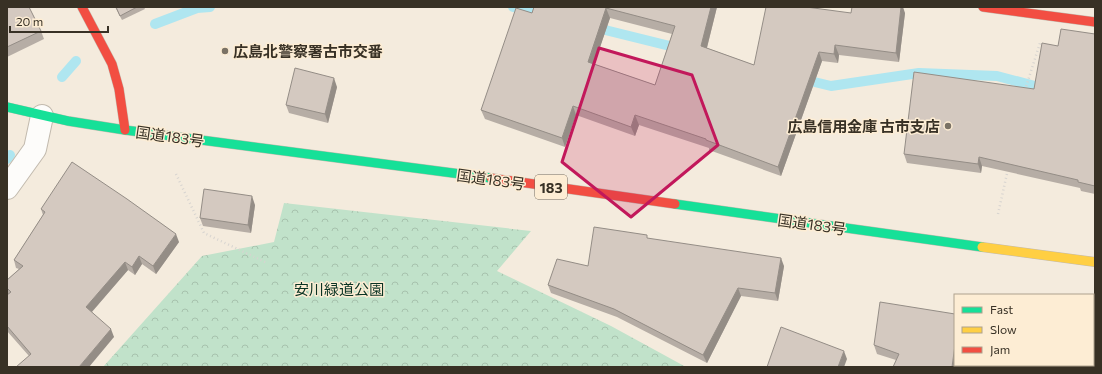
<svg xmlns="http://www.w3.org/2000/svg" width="1102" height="374" viewBox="0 0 1102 374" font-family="Commissioner,'Noto Sans JP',sans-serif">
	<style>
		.forest { fill: url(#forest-crowns) }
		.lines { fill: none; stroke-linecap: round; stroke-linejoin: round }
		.stream { stroke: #afe6f0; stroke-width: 10 }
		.street-casing { stroke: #c2baae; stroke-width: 24 }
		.fast-casing { stroke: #c2baae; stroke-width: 10 }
		.slow-casing { stroke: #c2baae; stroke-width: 10 }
		.jam-casing { stroke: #c2baae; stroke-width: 10 }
		.path { stroke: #d7d4d0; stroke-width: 2.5; stroke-dasharray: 1 3; stroke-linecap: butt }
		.street { stroke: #fdfcfa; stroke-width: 22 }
		.fast { stroke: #16e098; stroke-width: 9 }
		.slow { stroke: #ffcf43; stroke-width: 9 }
		.jam { stroke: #f24e42; stroke-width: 9 }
		.wall { fill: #b6ada5; fill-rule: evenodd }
		.shaded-wall { fill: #948d86 }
		.building { fill: #d4c9c0; stroke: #948d86; fill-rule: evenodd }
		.marked { fill: #c2185b; fill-opacity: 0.2; stroke: #c2185b; stroke-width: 3; stroke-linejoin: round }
		.poi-dot { fill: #7a7265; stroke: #fdedd4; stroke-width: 1.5 }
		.labels { text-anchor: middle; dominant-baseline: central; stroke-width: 3; stroke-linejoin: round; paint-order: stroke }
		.shield { fill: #fdedd4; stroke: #73695a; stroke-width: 1 }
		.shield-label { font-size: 14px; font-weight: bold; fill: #383125 }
		.poi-label { font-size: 15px; font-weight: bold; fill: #383125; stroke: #fdedd4; text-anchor: start }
		.street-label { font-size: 15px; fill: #383125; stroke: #fdedd4 }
		.park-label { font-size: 15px; fill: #093424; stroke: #fdedd4 }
	</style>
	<defs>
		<pattern id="forest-crowns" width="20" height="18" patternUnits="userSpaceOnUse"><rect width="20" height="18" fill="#c1e2ca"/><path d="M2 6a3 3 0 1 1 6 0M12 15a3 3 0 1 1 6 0" fill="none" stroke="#a7c2ad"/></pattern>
	</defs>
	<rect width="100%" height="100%" fill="#f4ebdd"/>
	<!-- forest -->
	<polygon class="forest" points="284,203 531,231 497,271 611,326 686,367 103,367 202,256 274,242"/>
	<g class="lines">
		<!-- stream -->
		<g class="stream">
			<polyline points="513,7 546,15"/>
			<polyline points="155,24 197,8 210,7"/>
			<polyline points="593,27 682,49"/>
			<polyline points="62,77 76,61"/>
			<polyline points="802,79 831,86 919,73 997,76 1046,89"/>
			<polyline points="7,159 10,155"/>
		</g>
		<defs>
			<polyline id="street" points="7,188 35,149 42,116"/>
			<g id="fast">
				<polyline points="7,107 68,121 125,130 491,178"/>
				<polyline points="675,204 982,247"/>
			</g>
			<polyline id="slow" points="982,247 1095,262"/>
			<g id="jam">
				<polyline points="82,7 112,64 119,89 125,130"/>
				<polyline points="983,7 1095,22"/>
				<polyline points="491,178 675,204"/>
			</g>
		</defs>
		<!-- street casing -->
		<use href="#street" class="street-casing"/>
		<!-- fast casing -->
		<use href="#fast" class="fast-casing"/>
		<!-- slow casing -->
		<use href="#slow" class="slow-casing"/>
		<!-- jam casing -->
		<use href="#jam" class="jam-casing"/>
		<!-- path -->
		<g class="path">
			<polyline points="1025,90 1040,43"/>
			<polyline points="176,174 204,233 267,263"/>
			<polyline points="998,214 1008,169"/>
		</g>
		<!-- street -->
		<use href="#street" class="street"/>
		<!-- fast -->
		<use href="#fast" class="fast"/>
		<!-- slow -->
		<use href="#slow" class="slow"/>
		<!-- jam -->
		<use href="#jam" class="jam"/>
	</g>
	<!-- wall -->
	<g class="wall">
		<polygon points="7,7 41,31 44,39 7,57"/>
		<polygon points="115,7 144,7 145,9 122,20"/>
		<path d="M 534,7 L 717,7 L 707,48 L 754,65 L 851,13 L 905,13 L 899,62 L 839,55 L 838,63 L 822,61 L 781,176 L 709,150 L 709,148 L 639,125 L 635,136 L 576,115 L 565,147 L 485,119 L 481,110 L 532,13 ZM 610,18 L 672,34 L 655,85 L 594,64 Z"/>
		<polygon points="1095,34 1095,194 1081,191 1080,188 982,166 981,173 907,163 904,154 1034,89 1058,46"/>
		<polygon points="337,87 328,123 289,113 286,105"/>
		<polygon points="255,205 251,233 203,226 200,218"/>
		<polygon points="41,209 179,242 156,274 142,264 135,275 128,270 92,312 114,337 29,356 7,331 7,295 8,294 7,293 7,280 19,269 16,268 14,260 43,215"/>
		<polygon points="649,239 784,266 778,301 741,296 707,363 617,317 551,293 548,285"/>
		<polygon points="874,345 956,365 956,367 893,367 896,360 877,354"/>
	</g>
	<!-- shaded-wall -->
	<g class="shaded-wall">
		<polygon points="711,7 717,7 705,55 701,46"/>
		<polygon points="901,7 903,7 905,13 899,62 896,53"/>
		<polygon points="606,8 610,18 592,71 588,62"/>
		<polygon points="835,45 839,55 838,63 834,54"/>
		<polygon points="819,52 822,61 781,176 778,167"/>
		<polygon points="334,78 337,87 328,123 325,114"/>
		<polygon points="573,106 576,115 565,147 562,138"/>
		<polygon points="635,115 639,125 635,136 631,127"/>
		<polygon points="979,157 982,166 981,173 978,164"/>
		<polygon points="252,196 255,205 251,233 248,225"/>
		<polygon points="176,234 179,242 156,274 153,266"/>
		<polygon points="139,256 142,264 135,275 132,267"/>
		<polygon points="781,258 784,266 778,301 775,293"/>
		<polygon points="125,262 128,270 89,315 86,307"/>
		<polygon points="738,288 741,296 707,363 703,355"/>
		<polygon points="111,329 114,337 89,367 79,367"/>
		<polygon points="955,345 955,365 956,365 956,367 952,367"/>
		<polygon points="844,351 847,359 844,367 838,367"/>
	</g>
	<!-- building -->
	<g class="building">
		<polygon points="7,7 29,7 41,31 7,47"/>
		<polygon points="116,7 137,7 120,16"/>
		<path d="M 534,7 L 711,7 L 701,46 L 754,65 L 766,7 L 806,7 L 851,13 L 852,7 L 901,7 L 896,53 L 835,45 L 834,54 L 819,52 L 778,167 L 706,140 L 706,139 L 635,115 L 631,127 L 573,106 L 562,138 L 481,110 L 516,8 L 532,13 ZM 606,8 L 675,26 L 655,85 L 588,62 Z"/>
		<polygon points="1061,29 1095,34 1095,186 1078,182 1078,180 979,157 978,164 904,154 914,72 1034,89 1042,43 1058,46"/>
		<polygon points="295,68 334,78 325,114 286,105"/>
		<polygon points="72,162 127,199 176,234 153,266 139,256 132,267 125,262 86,307 111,329 79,367 16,367 31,354 7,326 7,295 11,292 7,288 7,280 23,266 14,260 45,212 41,209"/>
		<polygon points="204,189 252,196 248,225 200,218"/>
		<polygon points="594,227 647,235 647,238 781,258 775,293 738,288 703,355 614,309 548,285 557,259 588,266"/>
		<polygon points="880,302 955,314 955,345 952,367 893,367 899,354 874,345"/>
		<polygon points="1093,314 1095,315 1095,367 1043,367 1043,365 1093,365"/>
		<polygon points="781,327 844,351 838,367 767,367"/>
	</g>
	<!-- marked area -->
	<path class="marked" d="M 599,48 L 692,75 L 718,145 L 631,217 L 562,162 Z"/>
	<!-- markers -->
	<g class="poi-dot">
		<circle cx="225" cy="51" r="4"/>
		<circle cx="948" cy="126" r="4"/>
	</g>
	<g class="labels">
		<!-- shield labels -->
		<rect class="shield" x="535" y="175" width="32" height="24" rx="3"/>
		<g class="shield-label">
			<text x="551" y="187">183</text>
		</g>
		<!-- poi labels -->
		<g class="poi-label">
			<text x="233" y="51">広島北警察署古市交番</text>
			<text x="940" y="126" text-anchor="end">広島信用金庫 古市支店</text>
		</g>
		<!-- street labels -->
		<g class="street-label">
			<text transform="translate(170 136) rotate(8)">国道183号</text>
			<text transform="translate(491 179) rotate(8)">国道183号</text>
			<text transform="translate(812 224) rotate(8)">国道183号</text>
		</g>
		<!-- park labels -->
		<g class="park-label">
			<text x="339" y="289">安川緑道公園</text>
		</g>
	</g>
	<!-- border -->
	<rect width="1102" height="374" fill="none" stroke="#383125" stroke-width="16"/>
	<!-- legend -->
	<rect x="954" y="294" width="140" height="72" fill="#fdedd4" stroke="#aea28e"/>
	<rect x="962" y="307" width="20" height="6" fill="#16e098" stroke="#aea28e"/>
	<text x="990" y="314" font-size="12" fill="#383125">Fast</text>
	<rect x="962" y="327" width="20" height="6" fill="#ffcf43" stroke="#aea28e"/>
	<text x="990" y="334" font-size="12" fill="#383125">Slow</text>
	<rect x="962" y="347" width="20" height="6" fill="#f24e42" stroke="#aea28e"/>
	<text x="990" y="354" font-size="12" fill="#383125">Jam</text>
	<!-- scale -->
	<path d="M10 26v6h98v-6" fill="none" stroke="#383125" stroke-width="2"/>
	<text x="16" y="26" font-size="12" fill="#383125" stroke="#fdedd4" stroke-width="3" paint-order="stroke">20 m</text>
</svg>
